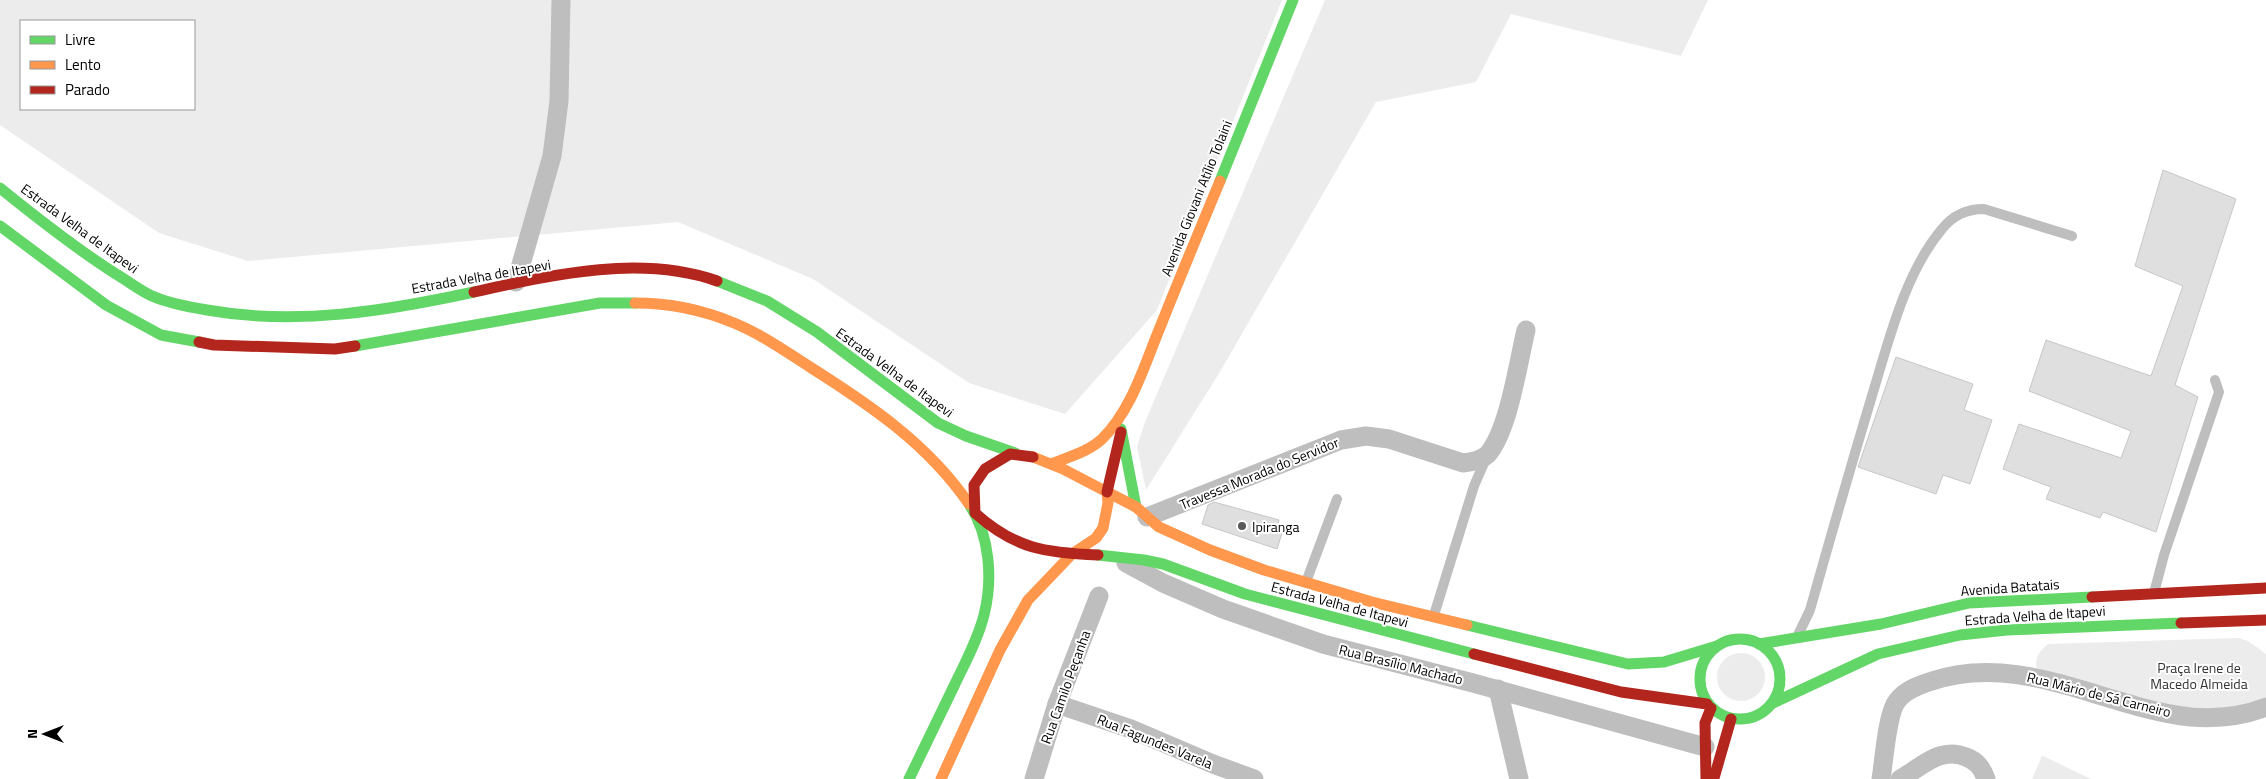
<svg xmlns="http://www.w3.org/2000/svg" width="2266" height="779" viewBox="0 0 2266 779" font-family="'Titillium Web',sans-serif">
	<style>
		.green { fill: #ececec; fill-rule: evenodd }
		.building { fill: #dfdfdf; stroke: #c7c7c7 }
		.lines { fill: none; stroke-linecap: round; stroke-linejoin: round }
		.lane { stroke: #bebebe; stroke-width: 10 }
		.street { stroke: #bebebe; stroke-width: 19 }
		.fast { stroke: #63d668; stroke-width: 11 }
		.slow { stroke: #ff974d; stroke-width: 11 }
		.jam { stroke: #b3261e; stroke-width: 11 }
		.poi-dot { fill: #595959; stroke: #fff; stroke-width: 2 }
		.labels { text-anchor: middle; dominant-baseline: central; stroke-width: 4; stroke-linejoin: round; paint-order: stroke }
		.street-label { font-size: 14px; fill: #000; stroke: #fff }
		.poi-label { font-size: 14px; fill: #000; stroke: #fff; text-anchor: start }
		.park-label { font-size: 14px; fill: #333; stroke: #fff }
	</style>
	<rect width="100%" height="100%" fill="#fff"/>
	<!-- green -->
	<g class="green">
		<path d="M 0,0 L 1282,0 L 1157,310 L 1065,414 L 969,383 L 813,279 L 678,222 L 248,261 L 159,233 L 0,125 ZM 21,21 L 194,21 L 194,109 L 21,109 Z"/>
		<polygon points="1325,0 1708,0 1681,56 1511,14 1476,82 1376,102 1221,370 1146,490 1137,447 1145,422"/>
		<path d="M 2238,638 L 2248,641 L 2266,654 L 2266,697 L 2241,706 L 2195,712 L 2040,675 C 2032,662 2037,653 2048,644 Z"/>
		<circle cx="1741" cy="677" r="24"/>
		<polygon points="2042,756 2043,756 2091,779 2032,779"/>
	</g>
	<!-- building -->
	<g class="building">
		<polygon points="2163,170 2236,199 2175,385 2198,397 2156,532 2103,512 2100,518 2046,499 2051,487 2003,469 2019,424 2121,458 2131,431 2029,391 2046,340 2151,376 2183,286 2135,266"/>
		<polygon points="1896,357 1973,384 1964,410 1992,420 1970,484 1943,475 1936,494 1858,467"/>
		<polygon points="1214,502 1279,520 1277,528 1283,530 1277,549 1202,524 1208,505"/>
	</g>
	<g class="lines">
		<!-- lane -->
		<g class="lane">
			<polyline points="1306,582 1337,499"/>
			<polyline points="2154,593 2164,555 2219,392 2215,380"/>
			<polyline points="1434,615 1474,486 1487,456"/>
			<path d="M 1798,635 L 1810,610 C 1830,539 1850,469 1871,399 C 1888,344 1904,274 1942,229 C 1953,215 1967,209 1984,209 L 2072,236"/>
		</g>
		<!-- street -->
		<g class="street">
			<polyline points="516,282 552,156 559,101 561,0"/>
			<path d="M 1147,517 L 1341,440 L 1366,436 L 1389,439 L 1463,463 C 1472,462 1482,460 1488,454 C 1509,429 1518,363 1526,330"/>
			<polyline points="1126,563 1163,583 1223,609 1323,644 1473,683 1705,747"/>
			<polyline points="1498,689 1519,779"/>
			<polyline points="1057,704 1131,729 1213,764 1254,779"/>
			<polyline points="1034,779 1057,704 1099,596"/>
			<path d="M 1881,779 C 1884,762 1887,713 1897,701 C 1905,690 1919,685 1932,681 C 2021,651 2105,708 2191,717 C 2216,719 2243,716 2266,707"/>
			<path d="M 1900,779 C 1922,767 1940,746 1966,757 C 1977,761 1982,768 1986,779"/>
		</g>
		<!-- fast -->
		<g class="fast">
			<polyline points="1220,181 1293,0"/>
			<path d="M 0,188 C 37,218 75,248 116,274 C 128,281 139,290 152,296 C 168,303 189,307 207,310 C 297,326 386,311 474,292"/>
			<polyline points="0,226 106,305 161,335 199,342"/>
			<polyline points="717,281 767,301 817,332 938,423 966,436 1015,453"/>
			<polyline points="355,346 600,303 635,303"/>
			<polyline points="1121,429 1136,507"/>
			<polyline points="1098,555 1144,560 1163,564 1245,594 1474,654"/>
			<polyline points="1467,625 1628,664 1664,662 1717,646"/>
			<circle cx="1740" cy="679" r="40"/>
			<polyline points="1759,644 1881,624 1969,603 2092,597"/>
			<polyline points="1773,703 1878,654 1960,635 2007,630 2181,623"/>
			<path d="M 909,779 C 924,748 939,717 954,686 C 965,663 978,639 984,615 C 993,579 990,535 969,504"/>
		</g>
		<!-- slow -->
		<g class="slow">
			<path d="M 635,303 C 668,303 703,310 734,323 C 761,334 785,351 810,367 C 870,405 928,444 969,504"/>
			<path d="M 1051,464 C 1068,457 1088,452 1102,439 C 1132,410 1145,363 1161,325 C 1180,277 1200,229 1220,181"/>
			<polyline points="1107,492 1136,507 1159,527 1210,550 1264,570 1372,602 1467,625"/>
			<polyline points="941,779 1000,650 1028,600 1072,554 1096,538 1103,528 1108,503 1107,492 1063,469 1033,457"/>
		</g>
		<!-- jam -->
		<g class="jam">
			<path d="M 474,292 C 551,275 640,254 717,281"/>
			<polyline points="199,342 214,345 335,349 355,346"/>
			<path d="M 1033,457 L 1010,454 L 985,469 L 974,485 L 975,513 C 1015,549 1046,553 1098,555"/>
			<polyline points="1107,492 1121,432"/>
			<polyline points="2092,597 2266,588"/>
			<polyline points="2181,623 2266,620"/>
			<polyline points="1474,654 1621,692 1707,704"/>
			<polyline points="1714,778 1731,719"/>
			<polyline points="1706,779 1705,723 1711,708"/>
		</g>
	</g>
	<!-- markers -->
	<circle class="poi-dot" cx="1242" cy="526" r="5"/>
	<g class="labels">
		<!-- street labels -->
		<g class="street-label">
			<text transform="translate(1196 198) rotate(-68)">Avenida Giovani Atílio Tolaini</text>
			<text transform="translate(80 228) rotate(36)">Estrada Velha de Itapevi</text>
			<text transform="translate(481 276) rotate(-10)">Estrada Velha de Itapevi</text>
			<text transform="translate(895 372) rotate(36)">Estrada Velha de Itapevi</text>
			<text transform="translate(1259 473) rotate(-22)">Travessa Morada do Servidor</text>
			<text transform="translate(2010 587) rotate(-4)">Avenida Batatais</text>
			<text transform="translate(1340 604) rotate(15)">Estrada Velha de Itapevi</text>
			<text transform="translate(2035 615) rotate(-4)">Estrada Velha de Itapevi</text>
			<text transform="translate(1401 664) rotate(14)">Rua Brasílio Machado</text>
			<text transform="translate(1065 687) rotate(-70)">Rua Camilo Peçanha</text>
			<text transform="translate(2099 694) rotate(14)">Rua Mário de Sá Carneiro</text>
			<text transform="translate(1155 741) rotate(22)">Rua Fagundes Varela</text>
		</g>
		<!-- poi labels -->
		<g class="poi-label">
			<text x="1252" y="526">Ipiranga</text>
		</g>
		<!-- park labels -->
		<g class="park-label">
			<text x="2199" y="667">Praça Irene de<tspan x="2199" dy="16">Macedo Almeida</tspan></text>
		</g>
	</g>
	<!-- legend -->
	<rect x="20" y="20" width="175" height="90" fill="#ffffff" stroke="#999999"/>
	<rect x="30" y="36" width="25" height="8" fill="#63d668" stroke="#999999"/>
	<text x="65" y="45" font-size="15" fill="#000000">Livre</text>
	<rect x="30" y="61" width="25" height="8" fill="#ff974d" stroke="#999999"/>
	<text x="65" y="70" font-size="15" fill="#000000">Lento</text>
	<rect x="30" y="86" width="25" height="8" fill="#b3261e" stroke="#999999"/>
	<text x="65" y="95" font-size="15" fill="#000000">Parado</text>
	<!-- north arrow -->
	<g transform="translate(45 734) rotate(270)" stroke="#ffffff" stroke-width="4" paint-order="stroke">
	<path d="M0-4L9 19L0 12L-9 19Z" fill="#000000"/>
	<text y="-8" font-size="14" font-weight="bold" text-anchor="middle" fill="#000000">N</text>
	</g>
</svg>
